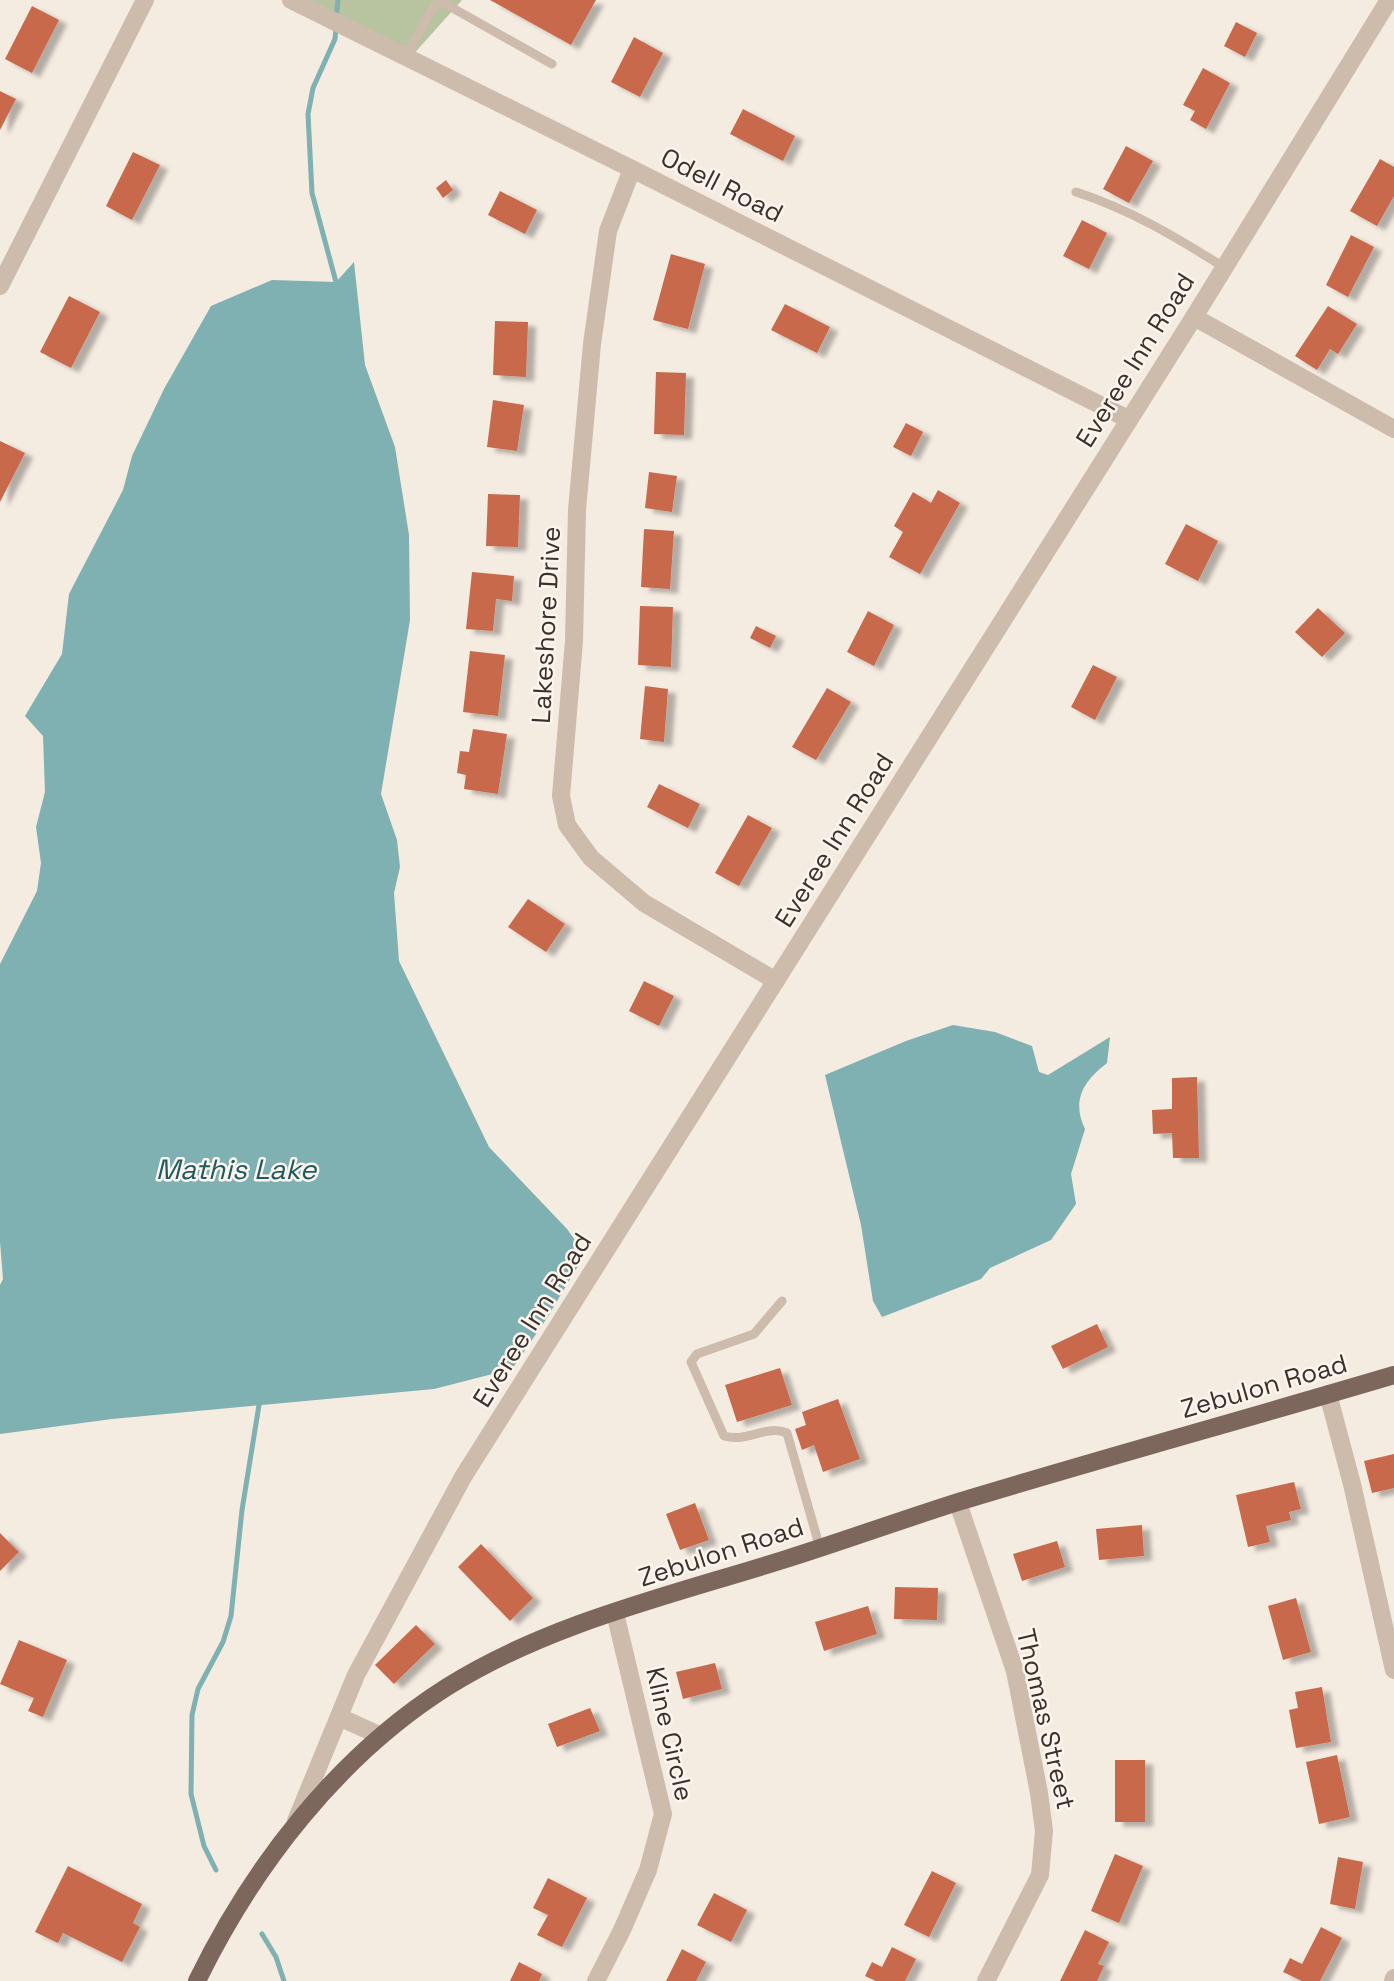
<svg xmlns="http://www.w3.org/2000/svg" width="1394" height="1981" viewBox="0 0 1394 1981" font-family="'Space Grotesk',sans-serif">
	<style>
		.green { fill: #b8c4a0 }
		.water { fill: #7fb0b2 }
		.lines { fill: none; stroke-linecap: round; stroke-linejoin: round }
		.stream { stroke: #7fb0b2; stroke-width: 5 }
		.building { fill: #c8694b; filter: url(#shadow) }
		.lane { stroke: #cdbbac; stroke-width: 9 }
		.street { stroke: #cdbbac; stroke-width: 18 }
		.primary { stroke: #7d675c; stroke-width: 18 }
		.labels { text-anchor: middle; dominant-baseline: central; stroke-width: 5; stroke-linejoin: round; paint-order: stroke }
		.street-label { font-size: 26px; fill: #3b302b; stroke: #fbf5ee }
		.water-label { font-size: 28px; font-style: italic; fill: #1f5a5e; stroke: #fbf5ee }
	</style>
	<defs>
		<filter id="shadow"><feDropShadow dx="8" dy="4.5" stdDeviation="2" flood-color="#0004"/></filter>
	</defs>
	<rect width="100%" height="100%" fill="#f4ebe1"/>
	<!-- green -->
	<polygon class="green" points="300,0 462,0 410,58"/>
	<!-- water -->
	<g class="water">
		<polygon points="354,262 365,365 395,447 409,535 410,620 381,794 397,840 400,867 394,893 399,961 489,1147 567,1229 585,1254 547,1318 512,1369 434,1389 112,1419 0,1434 0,1285 3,1279 0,1242 0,964 37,891 41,863 36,827 45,792 43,736 25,716 62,654 69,594 123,490 132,456 164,389 211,306 272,280 336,282"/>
		<path d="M 953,1025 L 995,1032 L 1032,1046 L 1039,1072 L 1048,1075 L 1110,1037 L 1107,1063 C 1084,1081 1071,1100 1085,1129 L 1071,1174 L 1076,1204 L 1051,1240 L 990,1268 L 981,1279 L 882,1317 L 873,1301 L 861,1225 L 825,1075 L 906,1041 Z"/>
	</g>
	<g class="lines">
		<!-- stream -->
		<g class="stream">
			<polyline points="336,18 338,0"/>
			<polyline points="336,28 335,39 313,88 308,114 312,193 336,282"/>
			<polyline points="216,1870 204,1846 191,1794 192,1715 198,1689 223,1642 231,1616 242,1510 259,1405"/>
			<polyline points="262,1934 276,1957 284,1981"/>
		</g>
	</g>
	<!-- building -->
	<g class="building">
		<polygon points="490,0 596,0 571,45"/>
		<polygon points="32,6 59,20 32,73 5,59"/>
		<polygon points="1236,22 1257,33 1245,57 1224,46"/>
		<polygon points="634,37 663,53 640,97 611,82"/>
		<polygon points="1203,68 1230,83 1206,129 1190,120 1195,111 1183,105"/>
		<polygon points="0,91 16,99 0,130"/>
		<polygon points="743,109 795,136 783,161 730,134"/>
		<polygon points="1126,146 1153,161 1129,203 1103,189"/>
		<polygon points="133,152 160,165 132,220 106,206"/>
		<polygon points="1380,159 1394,167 1394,196 1377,226 1350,211"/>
		<polygon points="446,180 453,190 443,198 436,188"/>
		<polygon points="500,191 537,210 525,234 488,215"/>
		<polygon points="1082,220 1107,233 1089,269 1063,256"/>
		<polygon points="1351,235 1374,247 1348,297 1326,285"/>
		<polygon points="671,254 705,264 688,329 653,320"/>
		<polygon points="69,296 100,312 71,368 40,352"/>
		<polygon points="785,304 830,327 817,353 771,330"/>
		<polygon points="1328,306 1357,324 1338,354 1330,349 1317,370 1295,356"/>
		<polygon points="495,321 528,322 526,377 493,375"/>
		<polygon points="656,372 686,373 684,435 654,434"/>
		<polygon points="493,400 524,405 517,451 487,447"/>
		<polygon points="906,423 923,432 911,456 893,447"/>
		<polygon points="0,441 25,453 0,502"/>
		<polygon points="649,472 677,476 672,512 645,508"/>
		<polygon points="938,490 960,503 920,574 889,557 903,532 894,526 913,492 931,503"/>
		<polygon points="488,494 520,495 518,547 486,546"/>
		<polygon points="1186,524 1218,541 1198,581 1165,564"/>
		<polygon points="644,529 674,531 670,589 641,587"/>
		<polygon points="472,572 514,576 512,601 496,599 493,631 466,629"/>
		<polygon points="640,606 673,607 671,667 638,665"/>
		<polygon points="1318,608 1345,633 1322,657 1295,632"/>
		<polygon points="868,611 894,625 874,666 847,652"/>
		<polygon points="756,626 776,636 770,648 750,638"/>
		<polygon points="470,651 505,655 498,716 463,712"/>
		<polygon points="1093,665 1117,677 1095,720 1071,707"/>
		<polygon points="645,686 668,689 664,742 640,739"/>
		<polygon points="827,688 851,702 816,760 792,747"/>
		<polygon points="473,729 507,734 498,794 464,789 466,775 457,773 460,751 469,752"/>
		<polygon points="659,784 700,804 688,828 647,807"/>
		<polygon points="748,815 772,828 739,886 715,873"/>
		<polygon points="528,899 565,924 546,952 508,927"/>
		<polygon points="644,981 674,996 659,1026 629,1011"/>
		<polygon points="1197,1077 1199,1158 1173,1158 1172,1133 1153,1134 1152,1110 1172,1109 1172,1078"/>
		<polygon points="1097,1324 1108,1347 1063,1369 1051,1346"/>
		<polygon points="780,1368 792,1405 737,1422 725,1385"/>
		<polygon points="838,1399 860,1459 823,1472 814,1445 802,1450 795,1429 806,1425 802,1412"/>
		<polygon points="1394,1454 1394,1488 1372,1493 1364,1461"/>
		<polygon points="1294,1482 1301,1509 1289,1512 1291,1520 1266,1526 1270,1542 1248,1547 1236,1495"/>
		<polygon points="695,1503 709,1540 680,1550 666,1514"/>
		<polygon points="1142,1525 1144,1556 1099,1560 1096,1529"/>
		<polygon points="0,1533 19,1552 0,1571"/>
		<polygon points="1057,1541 1065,1567 1022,1581 1013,1554"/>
		<polygon points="481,1544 533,1598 510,1621 458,1567"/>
		<polygon points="895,1587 938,1588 937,1620 894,1619"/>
		<polygon points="1296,1598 1311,1652 1283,1660 1268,1606"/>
		<polygon points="868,1606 877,1634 824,1651 815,1622"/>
		<polygon points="416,1625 435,1644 394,1684 375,1665"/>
		<polygon points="19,1640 67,1660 43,1717 28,1711 34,1698 0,1684"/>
		<polygon points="715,1663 722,1689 683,1699 676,1672"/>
		<polygon points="1322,1687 1331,1742 1296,1748 1289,1710 1298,1708 1295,1692"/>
		<polygon points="590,1708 600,1731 557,1747 548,1724"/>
		<polygon points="1337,1755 1350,1817 1319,1824 1306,1762"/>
		<rect x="1115" y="1760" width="30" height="62"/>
		<polygon points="1115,1854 1143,1866 1119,1923 1091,1911"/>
		<polygon points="1338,1857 1363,1862 1355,1909 1330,1904"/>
		<polygon points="68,1866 142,1904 133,1923 140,1927 122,1962 63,1933 58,1943 35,1932"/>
		<polygon points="932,1871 956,1883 929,1937 904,1925"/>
		<polygon points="548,1878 587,1898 562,1947 537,1935 548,1915 533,1908"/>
		<polygon points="714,1893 747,1910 731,1942 697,1925"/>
		<polygon points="1321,1927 1342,1938 1320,1981 1302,1981 1283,1972 1290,1958 1302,1964"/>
		<polygon points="1085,1930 1109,1942 1098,1964 1104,1966 1097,1981 1060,1981"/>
		<polygon points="892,1947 916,1959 905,1981 876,1981 865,1976 872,1962 882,1967"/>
		<polygon points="682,1949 706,1962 696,1981 666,1981"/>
		<polygon points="519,1962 542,1974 539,1981 510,1981"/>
	</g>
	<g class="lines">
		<!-- lane -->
		<g class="lane">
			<polyline points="405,57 434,6 442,2 552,64"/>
			<path d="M 1076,192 C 1129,209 1178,238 1225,268"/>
			<path d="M 782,1301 L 754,1334 L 697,1354 L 691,1362 L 724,1436 C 749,1443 765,1424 787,1433 L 820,1548"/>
		</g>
		<!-- street -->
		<g class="street">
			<polyline points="291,0 632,169 1128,419"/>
			<polyline points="632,169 608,231 592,344 577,510 574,641 561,796 567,825 591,858 644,903 776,981"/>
			<polyline points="0,286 145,0"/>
			<polyline points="1194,317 1394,429"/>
			<polyline points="1328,1394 1352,1484 1394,1670"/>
			<polyline points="958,1503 1015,1671 1039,1793 1044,1831 1040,1875 986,1981"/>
			<polyline points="339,1717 381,1736"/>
			<polyline points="296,1821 356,1675 463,1477 1194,317 1389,0"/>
			<polyline points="596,1981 622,1930 648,1870 663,1814 615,1613"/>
			<polyline points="1393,1981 1394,1978"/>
		</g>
		<!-- primary -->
		<path class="primary" d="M 197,1981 C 253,1866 338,1756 447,1687 C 549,1623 672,1595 786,1559 C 843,1541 901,1520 958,1502 C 1103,1458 1249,1418 1394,1375"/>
	</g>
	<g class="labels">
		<!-- street labels -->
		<g class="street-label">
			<text transform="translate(722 185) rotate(27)">Odell Road</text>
			<text transform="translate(1135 360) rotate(-58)">Everee Inn Road</text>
			<text transform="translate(546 625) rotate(-87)">Lakeshore Drive</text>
			<text transform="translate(834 840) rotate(-58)">Everee Inn Road</text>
			<text transform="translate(532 1320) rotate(-58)">Everee Inn Road</text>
			<text transform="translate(1264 1386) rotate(-16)">Zebulon Road</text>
			<text transform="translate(721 1552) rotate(-18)">Zebulon Road</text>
			<text transform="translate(1046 1719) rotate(77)">Thomas Street</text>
			<text transform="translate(670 1734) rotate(77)">Kline Circle</text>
		</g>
		<!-- water labels -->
		<g class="water-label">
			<text x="236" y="1169">Mathis Lake</text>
		</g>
	</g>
</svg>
